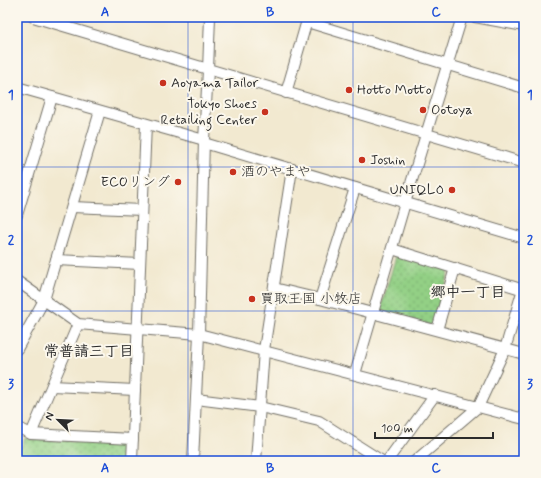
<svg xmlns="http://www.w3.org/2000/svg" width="541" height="478" viewBox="0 0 541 478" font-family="Mynerve,'Klee One',sans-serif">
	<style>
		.park { fill: url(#park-dots); stroke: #5f7e58 }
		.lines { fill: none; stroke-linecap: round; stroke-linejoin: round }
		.stream { stroke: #69c2e7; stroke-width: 2.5 }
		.minor-casing { stroke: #716e65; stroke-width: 12 }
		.minor { stroke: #fff; stroke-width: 10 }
		.grid { fill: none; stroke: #1d4ed8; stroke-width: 1; stroke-opacity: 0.55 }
		.poi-dot { fill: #c8321e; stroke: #fbf7ec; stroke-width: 1.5 }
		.labels { text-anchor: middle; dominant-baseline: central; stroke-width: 4; stroke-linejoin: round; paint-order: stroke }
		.poi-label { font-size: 14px; fill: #2b2b2b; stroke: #fbf7ec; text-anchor: start }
		.neighbourhood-label { font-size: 15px; font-weight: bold; fill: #2b2b2b; stroke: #fbf7ec }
		.neatline { fill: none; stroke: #1d4ed8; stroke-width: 1.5 }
		.grid-label { font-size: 13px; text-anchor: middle; font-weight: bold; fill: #1d4ed8 }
	</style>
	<defs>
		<pattern id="park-dots" width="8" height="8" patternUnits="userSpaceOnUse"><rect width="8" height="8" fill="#93d085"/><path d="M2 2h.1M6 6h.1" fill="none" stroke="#78a96d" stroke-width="1.8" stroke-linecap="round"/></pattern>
	</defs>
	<rect width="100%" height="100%" fill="#fbf7ec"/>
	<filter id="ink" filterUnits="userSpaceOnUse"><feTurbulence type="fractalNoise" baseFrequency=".025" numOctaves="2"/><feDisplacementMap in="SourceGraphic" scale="8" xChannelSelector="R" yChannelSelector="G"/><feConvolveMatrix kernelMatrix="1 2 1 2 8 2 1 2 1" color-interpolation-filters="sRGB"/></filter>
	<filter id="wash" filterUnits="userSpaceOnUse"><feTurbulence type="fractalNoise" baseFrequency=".012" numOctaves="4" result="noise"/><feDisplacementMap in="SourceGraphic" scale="16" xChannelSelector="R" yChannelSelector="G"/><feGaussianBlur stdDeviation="0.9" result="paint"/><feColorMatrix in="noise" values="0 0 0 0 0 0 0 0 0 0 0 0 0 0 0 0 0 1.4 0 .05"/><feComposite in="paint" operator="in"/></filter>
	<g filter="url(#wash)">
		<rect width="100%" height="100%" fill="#f2e9d0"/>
		<!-- park -->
		<g class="park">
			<polygon points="399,255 450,270 433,326 382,313 380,310 396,256"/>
			<polygon points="25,438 29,439 125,443 128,447 127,461 17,461 17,456"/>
		</g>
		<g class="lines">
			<!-- stream -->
			<polyline class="stream" points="517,17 524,18"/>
		</g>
	</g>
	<g filter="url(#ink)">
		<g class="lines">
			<defs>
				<g id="minor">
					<polyline points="33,17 524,163"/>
					<polyline points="475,17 524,26"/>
					<polyline points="307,22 524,88"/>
					<polyline points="17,87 204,140"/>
					<polyline points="286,93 308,17"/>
					<polyline points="204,143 524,238"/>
					<polyline points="72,207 142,210"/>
					<polyline points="17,215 52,97"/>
					<polyline points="392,249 524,290"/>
					<polyline points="56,260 140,264"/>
					<polyline points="17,281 78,324 199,334 524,419"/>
					<polyline points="274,288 320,299 524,354"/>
					<polyline points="320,299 355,188"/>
					<polyline points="437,330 455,268"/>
					<polyline points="17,349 44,300 100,111"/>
					<polyline points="355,374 405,203 462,17"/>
					<polyline points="52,386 135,390"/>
					<polyline points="196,399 260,407 319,421 382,461"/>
					<polyline points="17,427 31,434 133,439"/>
					<polyline points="31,434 78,324"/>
					<polyline points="132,461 146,124"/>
					<polyline points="193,461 199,334 204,140 208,70 210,17"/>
					<polyline points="256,461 264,350 292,169"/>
					<polyline points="387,461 435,395"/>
					<polyline points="415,461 478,407 505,349 523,289"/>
				</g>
			</defs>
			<!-- minor casing -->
			<use href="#minor" class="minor-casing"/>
			<!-- minor -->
			<use href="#minor" class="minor"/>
		</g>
	</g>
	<!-- grid -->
	<path class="grid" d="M 188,17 L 188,461M 353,17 L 353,461M 17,167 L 524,167M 17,311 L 524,311"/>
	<!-- markers -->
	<g class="poi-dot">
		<circle cx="163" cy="83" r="4"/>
		<circle cx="349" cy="90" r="4"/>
		<circle cx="423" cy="110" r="4"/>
		<circle cx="265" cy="112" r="4"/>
		<circle cx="362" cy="160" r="4"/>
		<circle cx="233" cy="172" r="4"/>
		<circle cx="178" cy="182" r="4"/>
		<circle cx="452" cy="190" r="4"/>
		<circle cx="252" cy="299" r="4"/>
	</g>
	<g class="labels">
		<!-- poi labels -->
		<g class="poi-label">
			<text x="171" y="83">Aoyama Tailor</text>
			<text x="357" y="90">Hotto Motto</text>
			<text x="257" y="104" text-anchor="end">Tokyo Shoes<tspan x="257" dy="16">Retailing Center</tspan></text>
			<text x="431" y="110">Ootoya</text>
			<text x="370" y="160">Joshin</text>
			<text x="241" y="172">酒のやまや</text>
			<text x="170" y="182" text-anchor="end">ECOリング</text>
			<text x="444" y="190" text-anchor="end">UNIQLO</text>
			<text x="260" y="299">買取王国 小牧店</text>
		</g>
		<!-- neighbourhood labels -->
		<g class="neighbourhood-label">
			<text x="468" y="293">郷中一丁目</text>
			<text x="89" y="352">常普請三丁目</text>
		</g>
	</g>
	<!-- margin -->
	<rect width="541" height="478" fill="none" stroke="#fbf7ec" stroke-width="44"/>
	<!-- north arrow -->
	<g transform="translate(58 420) rotate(294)" stroke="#fbf7ec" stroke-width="3" paint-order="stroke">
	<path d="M0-3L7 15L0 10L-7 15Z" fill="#2b2b2b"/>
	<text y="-6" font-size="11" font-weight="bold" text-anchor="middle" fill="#2b2b2b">N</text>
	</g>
	<!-- scale -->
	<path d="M375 432v6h118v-6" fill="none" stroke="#2b2b2b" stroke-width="2"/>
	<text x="381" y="432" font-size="12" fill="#2b2b2b" stroke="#fbf7ec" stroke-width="3" paint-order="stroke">100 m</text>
	<rect x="22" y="22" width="497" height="434" class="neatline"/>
	<g class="grid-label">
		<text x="105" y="16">A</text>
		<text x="270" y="16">B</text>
		<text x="436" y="16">C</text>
		<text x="11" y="99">1</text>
		<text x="530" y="99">1</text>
		<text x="11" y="244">2</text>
		<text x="530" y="244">2</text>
		<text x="11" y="388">3</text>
		<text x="530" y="388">3</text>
		<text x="105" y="472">A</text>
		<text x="270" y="472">B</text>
		<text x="436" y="472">C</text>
	</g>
</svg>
